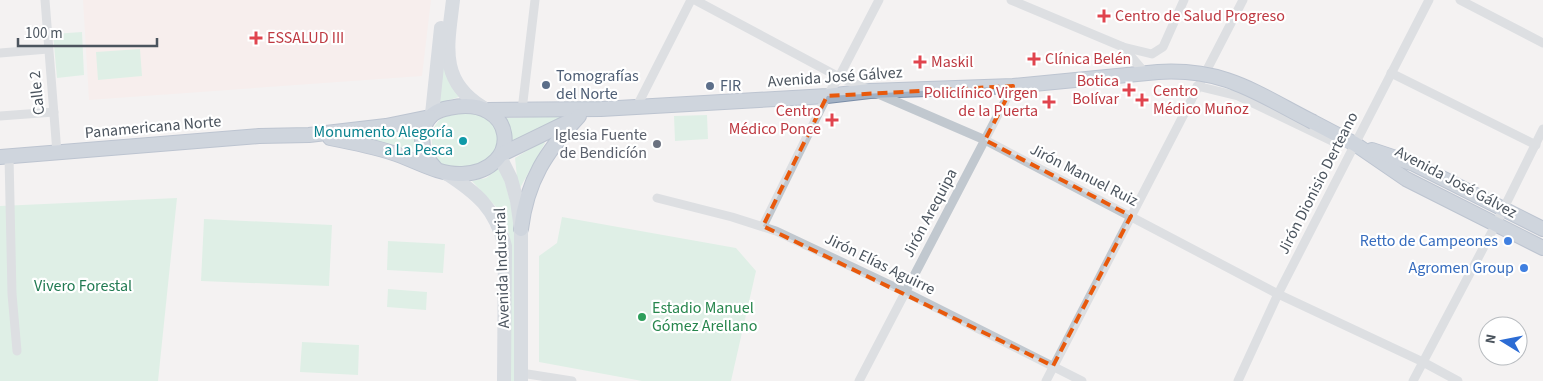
<svg xmlns="http://www.w3.org/2000/svg" width="1543" height="381" viewBox="0 0 1543 381" font-family="'Source Sans 3',sans-serif">
	<style>
		.medical { fill: #fae9e6 }
		.green { fill: #c6ecd7 }
		.lines { fill: none; stroke-linecap: round; stroke-linejoin: round }
		.trunk-casing { stroke: #7a8da7; stroke-width: 16 }
		.minor { stroke: #c1c8cf; stroke-width: 9 }
		.primary { stroke: #b5c0cd; stroke-width: 14 }
		.trunk { stroke: #a2b1c4; stroke-width: 14 }
		.trunk-bridge-casing { stroke: #7a8da7; stroke-width: 16; stroke-linecap: butt }
		.trunk-bridge { stroke: #a2b1c4; stroke-width: 14 }
		.marked { fill: none; stroke: #e8590c; stroke-width: 4; stroke-dasharray: 10 6; stroke-linejoin: round }
		.health-dot { fill: #e0444e; stroke: #fff; stroke-width: 2 }
		.service-dot { fill: #5c6f8a; stroke: #fff; stroke-width: 2 }
		.culture-dot { fill: #0f9aa8; stroke: #fff; stroke-width: 2 }
		.worship-dot { fill: #6b7280; stroke: #fff; stroke-width: 2 }
		.shop-dot { fill: #3f7fe0; stroke: #fff; stroke-width: 2 }
		.leisure-dot { fill: #2e9e5b; stroke: #fff; stroke-width: 2 }
		.labels { text-anchor: middle; dominant-baseline: central; stroke-width: 4.5; stroke-linejoin: round; paint-order: stroke }
		.health-label { font-size: 16px; fill: #be3a42; stroke: #fff; text-anchor: start }
		.service-label { font-size: 16px; fill: #4e5e75; stroke: #fff; text-anchor: start }
		.street-label { font-size: 16px; fill: #4b545e; stroke: #fff }
		.culture-label { font-size: 16px; fill: #0d838f; stroke: #fff; text-anchor: end }
		.worship-label { font-size: 16px; fill: #5b616d; stroke: #fff; text-anchor: end }
		.shop-label { font-size: 16px; fill: #366cbe; stroke: #fff; text-anchor: end }
		.park-label { font-size: 16px; fill: #217a52; stroke: #fff }
		.leisure-label { font-size: 16px; fill: #27864d; stroke: #fff; text-anchor: start }
	</style>
	<rect width="100%" height="100%" fill="#f4f2f2"/>
	<!-- medical -->
	<polygon class="medical" points="83,0 431,0 422,76 89,100"/>
	<!-- green -->
	<g class="green">
		<polygon points="82,32 84,75 57,78 53,34"/>
		<polygon points="442,43 459,97 436,104"/>
		<polygon points="140,49 142,76 98,80 96,52"/>
		<path d="M 478,113 C 521,128 491,183 441,164 C 429,151 427,124 446,116 C 455,112 468,113 478,113 Z"/>
		<polygon points="707,115 708,139 675,141 674,116"/>
		<polygon points="559,116 561,118 513,143 512,142 507,118"/>
		<polygon points="417,124 413,154 342,135"/>
		<polygon points="543,141 545,143 520,188 518,187 515,158"/>
		<polygon points="501,167 518,231 516,381 510,381 511,244 507,225 499,210 472,181 486,178"/>
		<polygon points="177,198 158,381 0,381 0,206"/>
		<polygon points="562,217 736,248 756,271 731,381 642,381 539,362 539,256 557,243"/>
		<polygon points="204,219 332,225 329,286 201,281"/>
		<polygon points="388,241 445,244 443,273 387,270"/>
		<polygon points="388,289 427,292 426,310 387,307"/>
		<polygon points="302,342 359,345 358,375 300,372"/>
	</g>
	<g class="lines">
		<defs>
			<g id="trunk">
				<polyline points="489,110 601,109 827,96 870,91 1013,86 1158,72"/>
				<polyline points="1313,122 1355,144 1406,179 1543,248"/>
				<path d="M 330,138 C 351,142 372,146 393,153 C 415,160 438,175 462,174 C 525,171 516,93 449,108 C 437,110 428,115 424,128 C 419,144 424,157 436,169"/>
				<polyline points="1372,150 1414,164 1543,229"/>
				<polyline points="502,154 572,120"/>
				<polyline points="0,157 259,136 309,135 386,126 430,117"/>
				<path d="M 521,229 C 527,180 546,152 579,116"/>
			</g>
		</defs>
		<!-- trunk casing -->
		<use href="#trunk" class="trunk-casing"/>
		<!-- minor -->
		<g class="minor">
			<polyline points="45,0 57,153"/>
			<polyline points="695,0 839,77 985,140 1278,294 1423,362 1458,381"/>
			<polyline points="1011,0 1123,47 1152,54 1163,47 1184,0"/>
			<polyline points="1460,0 1543,43"/>
			<polyline points="1123,47 1145,73"/>
			<polyline points="0,53 48,49"/>
			<polyline points="1391,73 1536,145"/>
			<polyline points="1197,86 1238,96 1336,143 1349,143"/>
			<polyline points="637,106 691,0"/>
			<polyline points="522,110 535,0"/>
			<polyline points="0,116 54,112"/>
			<polyline points="9,156 12,294 17,351"/>
			<polyline points="657,198 732,217 776,231 905,292 1082,381"/>
			<polyline points="763,226 827,96 839,77 879,0"/>
			<polyline points="521,373 572,381"/>
			<polyline points="859,381 1013,86"/>
			<polyline points="1046,381 1243,0"/>
			<polyline points="1238,381 1278,294 1429,0"/>
			<polyline points="1413,381 1496,224 1543,129"/>
		</g>
		<!-- primary -->
		<g class="primary">
			<path d="M 453,0 C 448,44 438,80 482,107"/>
			<polyline points="432,114 441,28"/>
			<polyline points="500,157 511,179 517,201 521,229 521,381"/>
			<path d="M 446,173 C 477,193 495,208 505,246 L 504,381"/>
		</g>
		<!-- trunk -->
		<use href="#trunk" class="trunk"/>
		<defs>
			<path id="trunk-bridge" d="M 1158,72 C 1225,68 1256,93 1313,122"/>
		</defs>
		<!-- trunk-bridge casing -->
		<use href="#trunk-bridge" class="trunk-bridge-casing"/>
		<!-- trunk-bridge -->
		<use href="#trunk-bridge" class="trunk-bridge"/>
	</g>
	<!-- marked area -->
	<path d="M0 0H1543V381H0ZM 1013,86 L 985,140 L 1131,216 L 1053,366 L 763,226 L 827,96 Z" fill="#f4f2f2" fill-opacity=".55" fill-rule="evenodd"/>
	<path class="marked" d="M 1013,86 L 985,140 L 1131,216 L 1053,366 L 763,226 L 827,96 Z"/>
	<!-- markers -->
	<g class="health-dot">
		<path d="M1101.5 8.5h5v5h5v5h-5v5h-5v-5h-5v-5h5z"/>
		<path d="M253.5 30.5h5v5h5v5h-5v5h-5v-5h-5v-5h5z"/>
		<path d="M1031.5 51.5h5v5h5v5h-5v5h-5v-5h-5v-5h5z"/>
		<path d="M917.5 54.5h5v5h5v5h-5v5h-5v-5h-5v-5h5z"/>
		<path d="M1126.5 82.5h5v5h5v5h-5v5h-5v-5h-5v-5h5z"/>
		<path d="M1139.5 92.5h5v5h5v5h-5v5h-5v-5h-5v-5h5z"/>
		<path d="M1046.5 94.5h5v5h5v5h-5v5h-5v-5h-5v-5h5z"/>
		<path d="M829.5 112.5h5v5h5v5h-5v5h-5v-5h-5v-5h5z"/>
	</g>
	<g class="service-dot">
		<circle cx="546" cy="85" r="5"/>
		<circle cx="710" cy="86" r="5"/>
	</g>
	<circle class="culture-dot" cx="463" cy="141" r="5"/>
	<circle class="worship-dot" cx="657" cy="144" r="5"/>
	<g class="shop-dot">
		<circle cx="1508" cy="241" r="5"/>
		<circle cx="1524" cy="268" r="5"/>
	</g>
	<circle class="leisure-dot" cx="642" cy="317" r="5"/>
	<g class="labels">
		<!-- health labels -->
		<g class="health-label">
			<text x="1115" y="16">Centro de Salud Progreso</text>
			<text x="267" y="38">ESSALUD III</text>
			<text x="1045" y="59">Clínica Belén</text>
			<text x="931" y="62">Maskil</text>
			<text x="1119" y="81" text-anchor="end">Botica<tspan x="1119" dy="18">Bolívar</tspan></text>
			<text x="1153" y="91">Centro<tspan x="1153" dy="18">Médico Muñoz</tspan></text>
			<text x="1038" y="93" text-anchor="end">Policlínico Virgen<tspan x="1038" dy="18">de la Puerta</tspan></text>
			<text x="821" y="111" text-anchor="end">Centro<tspan x="821" dy="18">Médico Ponce</tspan></text>
		</g>
		<!-- service labels -->
		<g class="service-label">
			<text x="556" y="76">Tomografías<tspan x="556" dy="18">del Norte</tspan></text>
			<text x="720" y="86">FIR</text>
		</g>
		<!-- street labels -->
		<g class="street-label">
			<text transform="translate(835 77) rotate(-4)">Avenida José Gálvez</text>
			<text transform="translate(37 93) rotate(-96)">Calle 2</text>
			<text transform="translate(153 127) rotate(-5)">Panamericana Norte</text>
			<text transform="translate(1084 175) rotate(27)">Jirón Manuel Ruiz</text>
			<text transform="translate(1456 182) rotate(28)">Avenida José Gálvez</text>
			<text transform="translate(1318 183) rotate(-63)">Jirón Dionisio Derteano</text>
			<text transform="translate(930 213) rotate(-62)">Jirón Arequipa</text>
			<text transform="translate(880 264) rotate(26)">Jirón Elías Aguirre</text>
			<text transform="translate(502 268) rotate(-92)">Avenida Industrial</text>
		</g>
		<!-- culture labels -->
		<g class="culture-label">
			<text x="453" y="132">Monumento Alegoría<tspan x="453" dy="18">a La Pesca</tspan></text>
		</g>
		<!-- worship labels -->
		<g class="worship-label">
			<text x="647" y="135">Iglesia Fuente<tspan x="647" dy="18">de Bendicíón</tspan></text>
		</g>
		<!-- shop labels -->
		<g class="shop-label">
			<text x="1498" y="241">Retto de Campeones</text>
			<text x="1514" y="268">Agromen Group</text>
		</g>
		<!-- park labels -->
		<g class="park-label">
			<text x="83" y="286">Vivero Forestal</text>
		</g>
		<!-- leisure labels -->
		<g class="leisure-label">
			<text x="652" y="308">Estadio Manuel<tspan x="652" dy="18">Gómez Arellano</tspan></text>
		</g>
	</g>
	<!-- north arrow -->
	<g transform="translate(1503 341) rotate(280)"><circle r="24" fill="#ffffff" stroke="#b7bbbf"/>
	<path d="M0-4L9 19L0 12L-9 19Z" fill="#2c6cd4"/>
	<text y="-8" font-size="14" font-weight="bold" text-anchor="middle" fill="#4b545e">N</text>
	</g>
	<!-- scale -->
	<path d="M18 38v8h139v-8" fill="none" stroke="#4b545e" stroke-width="2.5"/>
	<text x="25" y="38" font-size="15" fill="#4b545e" stroke="#ffffff" stroke-width="4" paint-order="stroke">100 m</text>
</svg>
